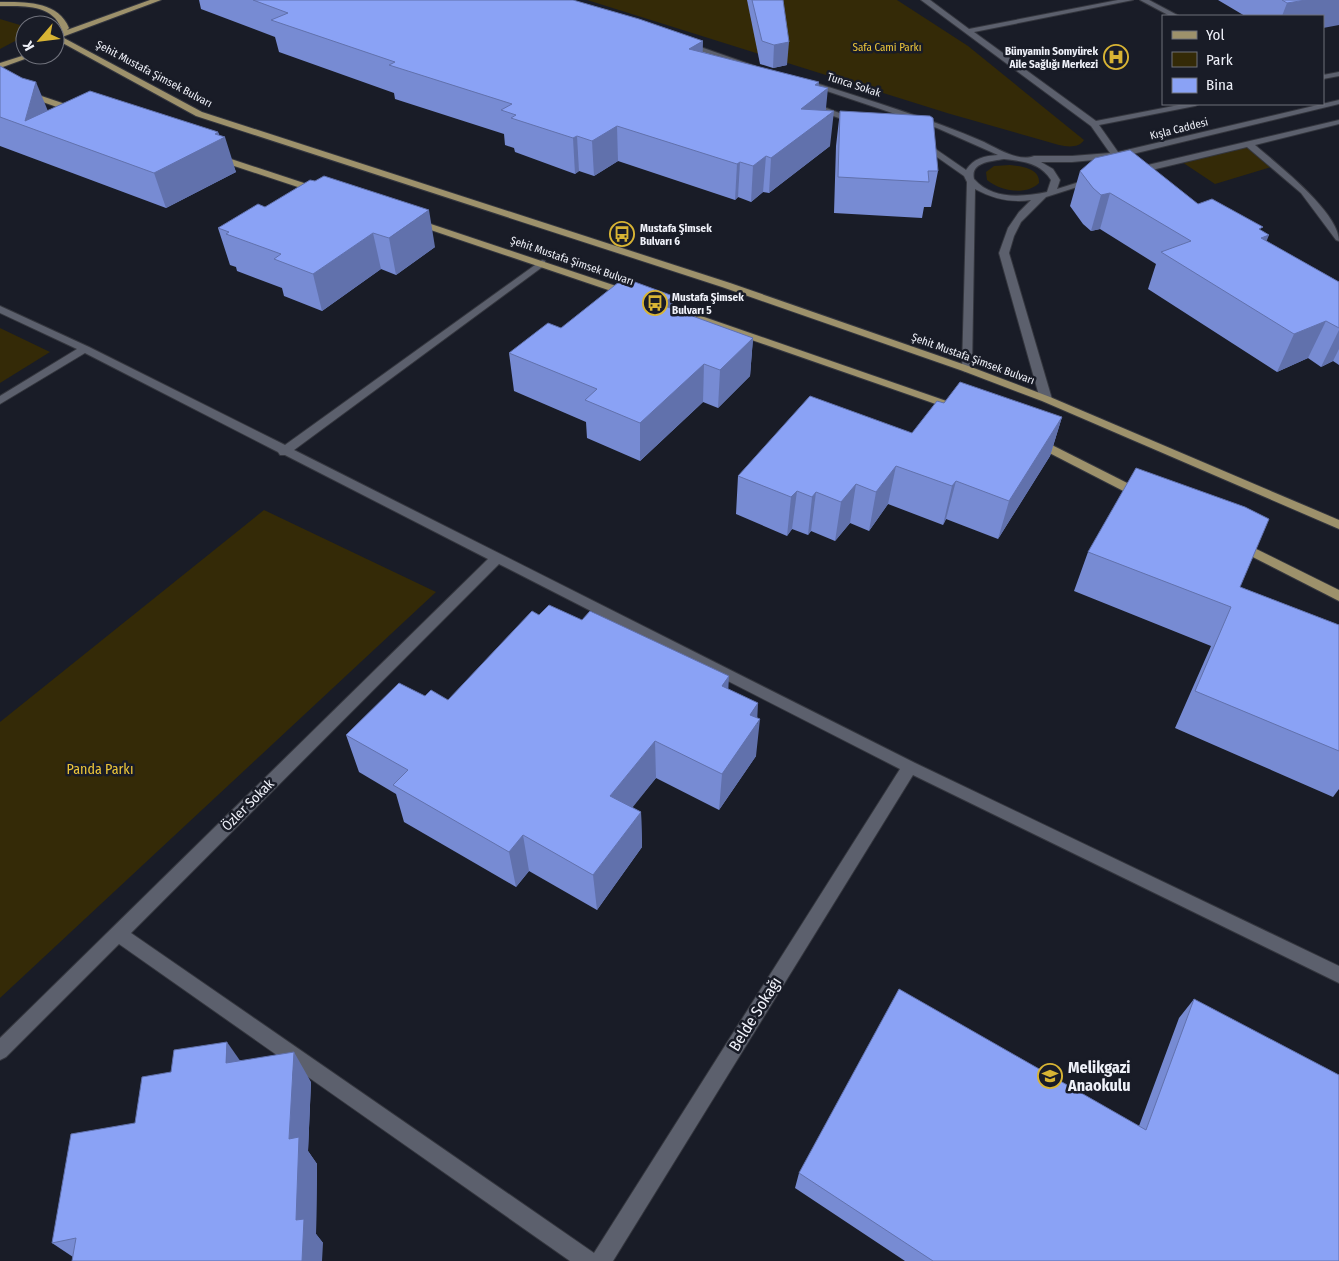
<svg xmlns="http://www.w3.org/2000/svg" width="1339" height="1261" viewBox="0 0 1339 1261" font-family="'Fira Sans Condensed',sans-serif">
	<style>
		.green { fill: #342a07 }
		.lines { fill: none; stroke-linecap: round; stroke-linejoin: round }
		.minor-casing { stroke: #34363e; stroke-width: 2 }
		.primary-casing { stroke: #34363e; stroke-width: 2 }
		.minor { fill: #5c606d; fill-rule: evenodd }
		.primary { fill: #9d916b; fill-rule: evenodd }
		.wall { fill: #778bd3 }
		.shaded-wall { fill: #6171ac }
		.building { fill: #8aa2f5; stroke: #6171ac }
		.labels { text-anchor: middle; dominant-baseline: central; stroke-width: 5; stroke-linejoin: round; paint-order: stroke }
		.far-park-label { font-size: 11px; fill: #edc63a; stroke: #191c27 }
		.far-poi-label { font-size: 11px; font-weight: bold; fill: #eff1f9; stroke: #191c27; text-anchor: start }
		.far-street-label { font-size: 11px; fill: #eff1f9; stroke: #191c27 }
		.park-label { font-size: 14px; fill: #edc63a; stroke: #191c27 }
		.street-label { font-size: 14px; fill: #eff1f9; stroke: #191c27 }
		.near-street-label { font-size: 16px; fill: #eff1f9; stroke: #191c27 }
		.near-poi-label { font-size: 16px; font-weight: bold; fill: #eff1f9; stroke: #191c27; text-anchor: start }
	</style>
	<rect width="100%" height="100%" fill="#191c27"/>
	<!-- green -->
	<g class="green">
		<path d="M 587,0 L 897,0 L 968,46 L 1084,140 C 1079,148 1068,147 1059,145 L 947,113 Z"/>
		<polygon points="0,19 20,25 23,32 17,40 0,49"/>
		<polygon points="1248,145 1278,165 1215,184 1182,162"/>
		<path d="M 1010,165 C 1021,166 1040,168 1039,183 C 1026,196 1000,191 987,180 L 986,172 L 994,166 Z"/>
		<polygon points="0,328 50,352 0,383"/>
		<polygon points="264,510 436,592 0,998 0,722"/>
	</g>
	<g class="lines">
		<defs>
			<g id="minor">
				<path d="M 921,0 L 930,0 L 969,29 L 1118,0 L 1133,0 L 974,32 L 1096,121 L 1184,104 L 1199,104 L 1195,106 L 1099,125 L 1118,152 L 1339,100 L 1339,104 L 1116,158 L 1072,162 L 1041,162 L 1053,169 L 1060,180 L 1057,189 L 1092,178 L 1096,181 L 1046,197 L 1021,222 L 1014,236 L 1009,253 L 1052,399 L 1046,402 L 1040,399 L 999,253 L 1008,228 L 1019,212 L 1031,200 C 1011,203 994,199 975,189 L 972,369 L 967,372 L 963,371 L 962,369 L 967,182 L 964,176 L 917,143 L 924,141 L 966,170 C 974,158 984,156 998,155 L 937,128 L 806,84 L 813,82 C 871,101 929,118 984,142 C 998,149 1019,162 1034,156 L 1072,156 L 1110,153 L 1091,126 ZM 1004,159 C 1022,161 1041,163 1051,180 L 1047,192 C 1023,197 992,200 974,179 C 970,162 992,161 1004,159 Z"/>
				<polygon points="1140,0 1149,0 1179,16 1170,16"/>
				<polygon points="683,43 689,43 755,66 748,68 683,47"/>
				<polygon points="1339,72 1339,76 1323,79 1323,75"/>
				<polygon points="805,102 811,102 860,121 853,123 805,106"/>
				<path d="M 1339,120 L 1339,124 L 1255,145 C 1277,164 1339,212 1339,241 L 1336,240 L 1301,193 L 1247,147 L 1135,174 L 1131,171 L 1135,168 Z"/>
				<path d="M 542,260 L 545,261 L 545,265 L 294,450 L 915,763 L 1339,966 L 1339,983 L 913,775 L 613,1261 L 570,1261 L 119,944 L 6,1057 L 0,1060 L 0,1038 L 488,559 L 285,455 L 280,455 L 278,452 L 85,353 L 0,404 L 0,396 L 77,349 L 0,313 L 0,306 L 89,347 L 285,445 ZM 499,564 L 900,769 L 594,1253 L 131,933 Z"/>
			</g>
			<g id="primary">
				<path d="M 150,0 L 161,0 L 62,37 L 202,112 L 730,283 L 971,367 L 1050,397 L 1339,520 L 1339,529 L 1042,401 L 963,371 L 722,287 L 196,116 L 59,41 L 55,41 L 55,37 L 61,28 C 52,4 22,6 0,6 L 0,2 C 25,2 58,1 69,28 L 67,30 Z"/>
				<polygon points="25,55 36,55 0,68 0,63"/>
				<polygon points="0,82 80,109 81,111 74,113 0,87"/>
				<polygon points="216,154 322,189 324,191 322,193 316,193 213,159 212,157"/>
				<polygon points="416,219 634,292 635,294 630,297 626,296 413,224 413,220"/>
				<polygon points="655,300 958,405 960,407 954,410 950,409 651,305 650,303"/>
				<polygon points="1036,437 1145,492 1147,495 1141,499 1137,498 1032,444 1030,441 1032,438"/>
				<polygon points="1238,540 1339,590 1339,601 1233,547 1232,544 1233,541"/>
			</g>
		</defs>
		<!-- minor casing -->
		<use href="#minor" class="minor-casing"/>
		<!-- primary casing -->
		<use href="#primary" class="primary-casing"/>
		<!-- minor -->
		<use href="#minor" class="minor"/>
		<!-- primary -->
		<use href="#primary" class="primary"/>
	</g>
	<!-- wall -->
	<g class="wall">
		<polygon points="199,0 573,0 703,52 819,86 826,111 830,146 769,193 763,192 751,202 738,197 735,200 618,161 594,176 579,171 575,174 515,152 514,148 505,145 504,134 395,99 394,93 279,52 275,37 201,9"/>
		<polygon points="747,0 783,0 787,65 773,68 760,64"/>
		<polygon points="1218,0 1339,0 1323,16 1245,16"/>
		<polygon points="0,66 47,110 218,132 236,172 166,208 0,146"/>
		<polygon points="840,111 938,171 931,207 924,207 922,218 834,213 836,146"/>
		<polygon points="1080,171 1198,204 1262,231 1266,241 1339,282 1339,365 1333,361 1321,367 1308,358 1277,372 1148,289 1156,264 1100,229 1091,231 1083,224 1070,206"/>
		<polygon points="265,207 435,247 396,275 381,269 322,311 284,296 282,288 237,271 236,267 230,265 218,228"/>
		<polygon points="673,296 673,309 753,338 750,376 718,408 703,402 640,461 587,438 586,422 514,391 509,353 561,328"/>
		<polygon points="944,403 1062,417 1050,456 998,539 946,519 943,525 888,504 869,531 850,523 835,541 811,531 808,535 792,529 787,536 736,514 738,476 912,433"/>
		<polygon points="1088,552 1240,587 1339,625 1339,789 1333,797 1175,728 1211,646 1074,591"/>
		<polygon points="539,615 728,689 756,756 719,810 656,778 632,807 641,812 642,847 597,910 529,871 516,887 404,822 396,794 359,772 346,735 425,696 448,700"/>
		<polygon points="1194,999 1339,1261 905,1261 795,1188 799,1173 1139,1126 1179,1018"/>
		<polygon points="240,1060 311,1082 308,1151 317,1164 316,1234 323,1243 73,1257 52,1243"/>
	</g>
	<!-- shaded-wall -->
	<g class="shaded-wall">
		<polygon points="1306,0 1339,0 1339,25 1323,28 1323,16 1282,16 1287,3"/>
		<polygon points="703,41 702,74 689,49"/>
		<polygon points="789,42 787,65 773,68 774,45"/>
		<polygon points="36,82 50,116 25,121"/>
		<polygon points="819,82 818,96 828,88 825,118 834,111 830,146 769,193 771,158 801,109 815,85"/>
		<polygon points="617,126 618,161 594,176 592,141"/>
		<polygon points="218,132 220,140 225,137 236,172 166,208 154,173"/>
		<polygon points="577,136 579,171 575,174 573,138"/>
		<polygon points="766,156 763,192 751,202 753,166"/>
		<polygon points="740,162 738,197 735,200 737,164"/>
		<polygon points="1110,193 1100,229 1091,231 1101,195"/>
		<polygon points="429,210 435,247 396,275 389,238"/>
		<polygon points="373,233 381,269 322,311 313,274"/>
		<polygon points="1269,235 1254,272 1261,238"/>
		<polygon points="673,296 673,334 662,305"/>
		<polygon points="1326,321 1308,358 1277,372 1294,334"/>
		<polygon points="1339,330 1339,349 1333,361 1321,367"/>
		<polygon points="753,338 750,376 718,408 720,370"/>
		<polygon points="704,364 703,402 640,461 640,423"/>
		<polygon points="1062,417 1050,456 998,539 1009,501"/>
		<polygon points="896,466 888,504 869,531 876,492"/>
		<polygon points="956,481 946,519 943,525 952,486"/>
		<polygon points="856,484 850,523 835,541 841,502"/>
		<polygon points="797,491 792,529 787,536 791,497"/>
		<polygon points="816,492 811,531 808,535 812,497"/>
		<polygon points="729,676 727,714 722,686"/>
		<polygon points="758,703 757,724 760,719 756,756 719,810 722,774 750,715"/>
		<polygon points="655,741 656,778 613,832 610,796"/>
		<polygon points="641,812 642,847 597,910 593,875"/>
		<polygon points="523,835 529,871 516,887 509,852"/>
		<polygon points="227,1042 248,1072 226,1063"/>
		<polygon points="294,1052 311,1082 308,1151 317,1164 316,1234 323,1243 322,1261 302,1261 296,1220 289,1139"/>
	</g>
	<!-- building -->
	<g class="building">
		<polygon points="253,0 573,0 639,19 703,41 689,49 819,82 815,85 828,88 801,109 834,111 771,158 766,156 753,166 740,162 737,164 617,126 592,141 577,136 573,138 511,118 516,115 501,110 512,104 389,65 395,62 271,20 288,13"/>
		<polygon points="752,0 783,0 789,42 774,45 762,41"/>
		<polygon points="1282,0 1306,0 1287,3"/>
		<polygon points="0,66 22,78 36,82 25,121 90,91 218,132 215,134 225,137 154,173 0,117"/>
		<polygon points="840,111 930,116 933,118 938,171 928,171 929,182 838,177"/>
		<polygon points="1130,150 1198,204 1212,199 1263,227 1259,229 1269,235 1261,238 1339,282 1339,328 1326,321 1294,334 1161,252 1191,241 1110,193 1101,195 1093,188 1080,171 1095,158"/>
		<polygon points="324,176 429,210 389,238 373,233 313,274 274,259 281,254 226,234 229,232 218,228 258,204 265,207 310,180 315,181"/>
		<polygon points="624,278 673,296 662,305 753,338 720,370 704,364 640,423 585,400 597,389 509,353 548,323 561,328"/>
		<polygon points="960,382 1062,417 1009,501 956,481 952,486 896,466 876,492 856,484 841,502 816,492 812,497 797,491 791,497 738,476 810,396 912,433 937,401 944,403"/>
		<polygon points="1136,468 1245,507 1269,519 1240,587 1339,625 1339,751 1195,691 1231,607 1088,552"/>
		<polygon points="549,605 582,620 590,611 729,676 722,686 758,703 750,715 760,719 722,774 655,741 610,796 641,812 593,875 523,835 509,852 393,785 408,770 346,735 399,683 425,696 431,690 448,700 532,611 539,615"/>
		<polygon points="899,989 1146,1130 1194,999 1339,1075 1339,1261 933,1261 799,1173"/>
		<polygon points="227,1042 226,1063 294,1052 289,1139 299,1137 296,1220 304,1219 302,1261 72,1261 76,1238 52,1243 71,1134 135,1123 142,1077 171,1072 174,1050"/>
	</g>
	<!-- icons -->
	<defs>
		<symbol id="hospital-ring" viewBox="-11 -11 22 22"><circle r="9.5" fill="#191c27" stroke="#d8b434" stroke-width="1.5"/><path d="M-5-5h3v3.5h4V-5h3V5h-3V1.5h-4V5h-3Z" fill="#d8b434"/></symbol>
		<symbol id="bus-ring" viewBox="-11 -11 22 22"><circle r="9.5" fill="#191c27" stroke="#d8b434" stroke-width="1.5"/><path d="M-5-6H5V4H4V6H2V4H-2V6H-4V4H-5ZM-3.5-4V0h7V-4ZM-3.5 1.2v1.5H-2V1.2ZM2 1.2v1.5H3.5V1.2Z" fill="#d8b434"/></symbol>
		<symbol id="school-ring" viewBox="-11 -11 22 22"><circle r="9.5" fill="#191c27" stroke="#d8b434" stroke-width="1.5"/><path d="M0-5L7-2L0 1L-7-2ZM-4 1L0 2.5L4 1V4Q0 6-4 4Z" fill="#d8b434"/></symbol>
	</defs>
	<g fill-rule="evenodd">
		<use href="#hospital-ring" x="1102" y="43" width="28" height="28"/>
		<use href="#bus-ring" x="608" y="220" width="28" height="28"/>
		<use href="#bus-ring" x="641" y="289" width="28" height="28"/>
		<use href="#school-ring" x="1036" y="1062" width="28" height="28"/>
	</g>
	<g class="labels">
		<!-- far-park labels -->
		<g class="far-park-label">
			<text x="887" y="47">Safa Cami Parkı</text>
		</g>
		<!-- far-poi labels -->
		<g class="far-poi-label">
			<text x="1098" y="51" text-anchor="end">Bünyamin Somyürek<tspan x="1098" dy="13">Aile Sağlığı Merkezi</tspan></text>
			<text x="640" y="228">Mustafa Şimsek<tspan x="640" dy="13">Bulvarı 6</tspan></text>
			<text x="672" y="297">Mustafa Şimsek<tspan x="672" dy="13">Bulvarı 5</tspan></text>
		</g>
		<!-- far-street labels -->
		<g class="far-street-label">
			<text transform="translate(154 74) rotate(28)">Şehit Mustafa Şimsek Bulvarı</text>
			<text transform="translate(854 85) rotate(18)">Tunca Sokak</text>
			<text transform="translate(1179 129) rotate(-14)">Kışla Caddesi</text>
			<text transform="translate(572 261) rotate(19)">Şehit Mustafa Şimsek Bulvarı</text>
			<text transform="translate(973 359) rotate(20)">Şehit Mustafa Şimsek Bulvarı</text>
		</g>
		<!-- park labels -->
		<g class="park-label">
			<text x="100" y="769">Panda Parkı</text>
		</g>
		<!-- street labels -->
		<g class="street-label">
			<text transform="translate(248 805) rotate(-45)">Özler Sokak</text>
		</g>
		<!-- near-street labels -->
		<g class="near-street-label">
			<text transform="translate(755 1014) rotate(-58)">Belde Sokağı</text>
		</g>
		<!-- near-poi labels -->
		<g class="near-poi-label">
			<text x="1068" y="1067">Melikgazi<tspan x="1068" dy="18">Anaokulu</tspan></text>
		</g>
	</g>
	<!-- legend -->
	<rect x="1162" y="15" width="162" height="90" fill="#191c27" stroke="#6f717b"/>
	<rect x="1172" y="31" width="25" height="8" fill="#9d916b" stroke="#6f717b"/>
	<text x="1206" y="40" font-size="15" fill="#eff1f9">Yol</text>
	<rect x="1172" y="52" width="25" height="15" fill="#342a07" stroke="#6f717b"/>
	<text x="1206" y="65" font-size="15" fill="#eff1f9">Park</text>
	<rect x="1172" y="78" width="25" height="15" fill="#8aa2f5" stroke="#6f717b"/>
	<text x="1206" y="90" font-size="15" fill="#eff1f9">Bina</text>
	<!-- north arrow -->
	<g transform="translate(40 40) rotate(242)"><circle r="24" fill="#191c27" stroke="#6f717b"/>
	<path d="M0-4L9 19L0 12L-9 19Z" fill="#d8b434"/>
	<text y="-8" font-size="14" font-weight="bold" text-anchor="middle" fill="#eff1f9">K</text>
	</g>
</svg>
